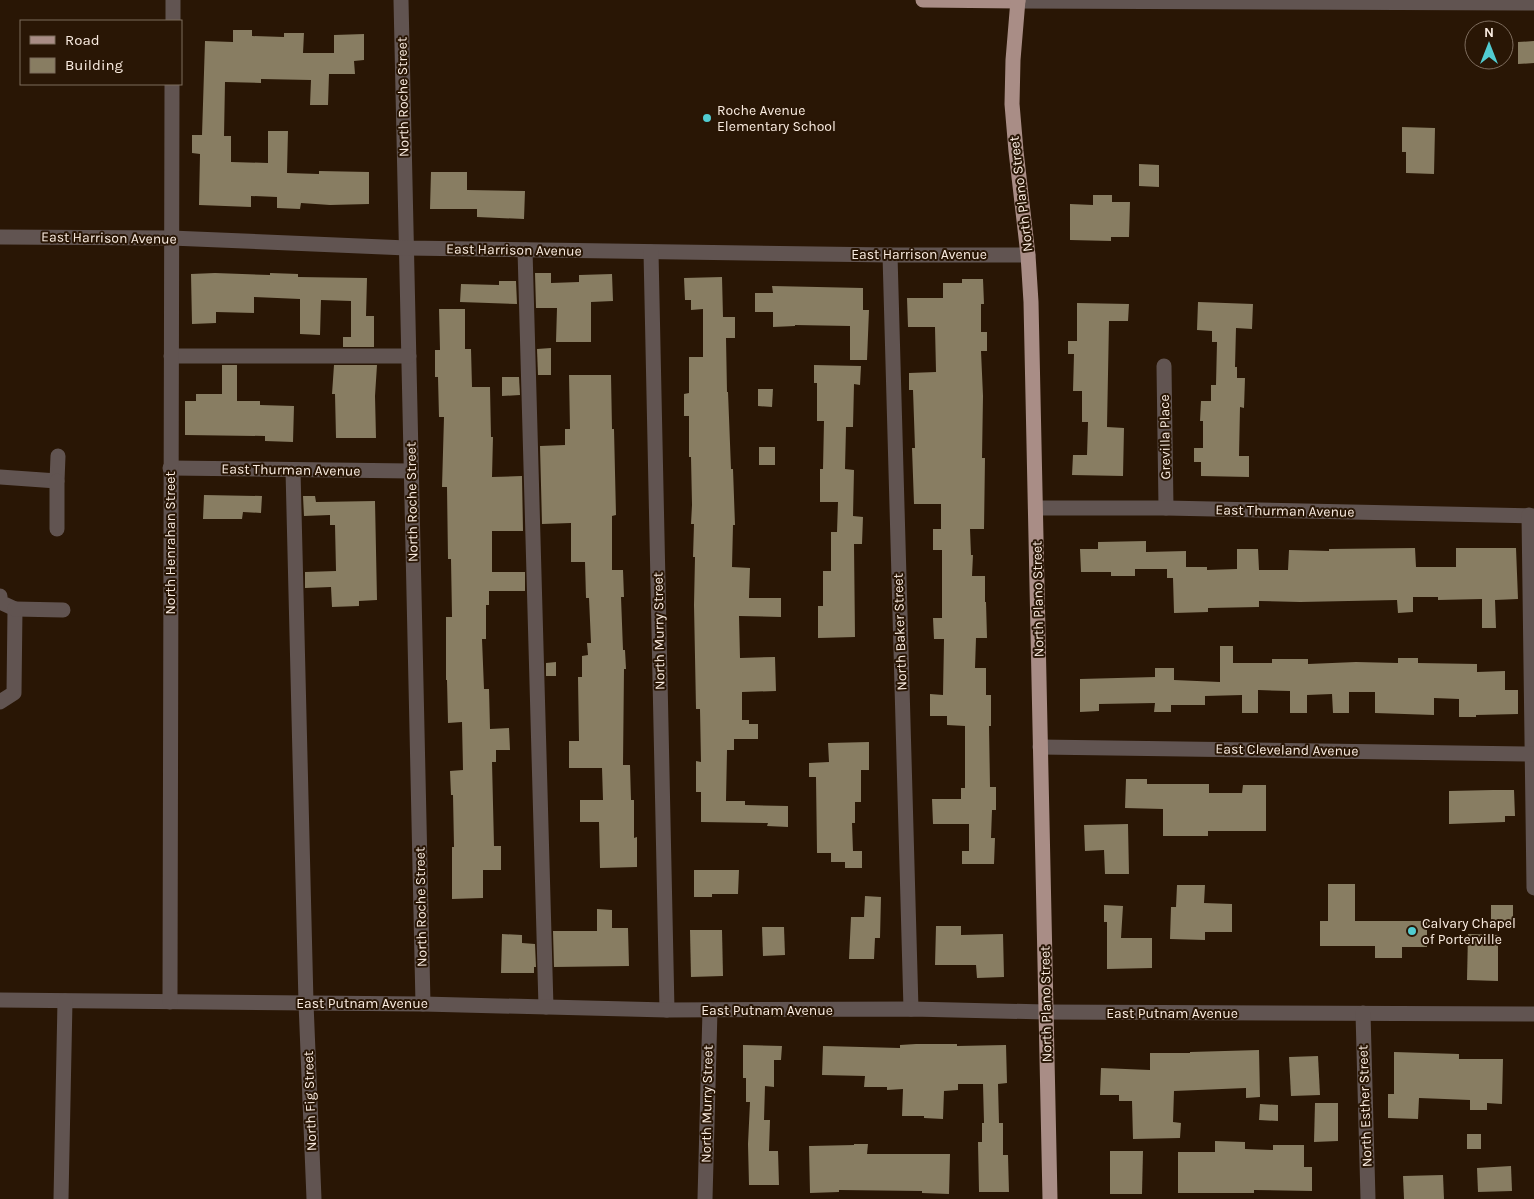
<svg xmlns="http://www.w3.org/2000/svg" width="1534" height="1199" viewBox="0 0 1534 1199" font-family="Karla,sans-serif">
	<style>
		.building { fill: #887d62 }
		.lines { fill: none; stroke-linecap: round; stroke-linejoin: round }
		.minor { stroke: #615451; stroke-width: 15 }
		.major { stroke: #a98d86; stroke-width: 15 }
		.poi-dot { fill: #51ccd1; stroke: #291605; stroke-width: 2 }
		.labels { text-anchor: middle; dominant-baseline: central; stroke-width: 4; stroke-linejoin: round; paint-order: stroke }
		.street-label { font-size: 14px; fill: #faece1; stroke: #291605 }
		.poi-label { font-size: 14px; fill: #faece1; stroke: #291605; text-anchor: start }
	</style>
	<rect width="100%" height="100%" fill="#291605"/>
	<!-- building -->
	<g class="building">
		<polygon points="233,30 252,30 252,36 284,37 284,33 304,33 303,53 334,53 334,35 364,34 364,60 354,61 355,74 329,74 328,105 310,105 311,80 261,79 261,83 225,82 224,136 231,136 231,162 268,163 268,131 288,131 287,173 319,174 319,171 369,172 369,204 330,205 301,203 300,209 277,208 277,197 251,196 251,207 199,205 200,154 192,153 192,135 202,135 205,41 233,42"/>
		<polygon points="1534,41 1534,63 1518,64 1518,42"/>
		<polygon points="1402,127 1435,128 1434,174 1406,173 1406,152 1402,152"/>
		<polygon points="1139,164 1159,165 1159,187 1139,186"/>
		<polygon points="431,172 467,172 467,190 525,191 524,219 477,217 477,209 430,209"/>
		<polygon points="1093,195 1112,195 1112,202 1130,202 1129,237 1111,237 1111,241 1070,240 1070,204 1093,205"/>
		<polygon points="215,273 270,275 270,273 298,274 298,277 367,278 366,316 374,316 374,347 343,347 343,337 351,337 351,301 321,300 320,335 300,334 300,299 254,297 254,313 216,312 216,323 192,324 191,274"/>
		<polygon points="535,273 551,273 551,283 579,282 579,275 612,274 613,301 591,302 591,342 556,342 557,308 536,308"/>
		<polygon points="722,277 723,317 735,317 735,338 726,338 727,392 728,392 731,469 733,469 735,525 733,525 732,567 750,568 749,598 781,598 781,617 739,616 740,658 775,657 776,691 742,692 742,720 749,720 749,724 758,724 758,739 734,739 734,750 727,750 726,801 745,801 745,805 788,806 788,827 767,826 768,823 701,822 701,792 696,792 696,761 701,762 700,709 696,709 694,605 695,557 693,557 694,524 691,524 692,505 691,457 689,457 689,416 684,416 684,394 689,393 689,357 703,357 703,309 691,310 691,300 685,300 684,278"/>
		<polygon points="962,279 983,279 984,304 981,304 981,332 987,332 987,351 981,351 983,396 982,458 985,458 984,529 970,529 971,555 973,555 972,576 985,576 985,602 986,602 987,638 976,638 975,668 986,668 986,695 991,695 991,726 989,726 990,787 996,787 996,810 992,810 991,838 995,838 994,864 962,864 962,851 969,851 969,824 933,824 932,799 961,799 961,788 965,788 965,726 947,725 947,716 930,716 930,694 943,695 944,639 934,639 933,618 942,618 942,550 933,550 933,529 941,529 941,504 914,504 912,448 915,448 913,390 909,390 909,373 936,372 935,327 908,327 907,298 943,298 943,283 962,283"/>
		<polygon points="499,281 516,281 517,304 460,302 461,284 499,285"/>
		<polygon points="772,286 863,288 863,310 869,310 867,360 850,360 850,326 795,325 795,326 773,327 773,312 755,312 755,293 773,293"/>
		<polygon points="1198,302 1253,304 1252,329 1236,328 1235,367 1237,367 1237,378 1245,378 1244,408 1240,407 1239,456 1249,456 1249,477 1201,476 1201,462 1194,462 1194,448 1203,448 1203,421 1200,421 1201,401 1211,401 1211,385 1216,385 1217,342 1212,342 1212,331 1197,330"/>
		<polygon points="1077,303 1129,304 1128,321 1109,321 1107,427 1124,428 1123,476 1072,475 1073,455 1087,455 1088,422 1082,422 1082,391 1073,391 1074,354 1068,354 1068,341 1077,341"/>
		<polygon points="439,309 465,309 465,349 471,349 472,387 490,387 491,437 493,437 492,477 522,476 523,531 492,531 492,572 525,572 525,591 489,591 489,605 486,605 486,639 482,639 484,689 489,689 490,729 509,728 510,750 496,750 496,762 492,762 494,846 501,846 501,870 483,870 483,898 452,899 452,847 454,847 453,795 451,795 450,771 463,770 462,722 448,723 447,680 446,680 446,617 452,617 451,559 448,559 447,487 442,487 444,417 439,417 438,377 435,377 435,350 440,350"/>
		<polygon points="551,348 551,375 538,375 537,349"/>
		<polygon points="222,365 237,365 237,401 260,401 260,405 294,406 293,442 265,441 265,436 185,435 185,401 196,401 196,394 222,394"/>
		<polygon points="334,365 377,365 375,396 376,438 336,438 335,394 332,394"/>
		<polygon points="814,365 861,366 860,385 854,384 853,427 846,427 845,469 854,470 853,516 863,517 862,544 854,544 855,637 818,638 818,606 823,606 823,571 831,571 831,532 837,532 838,502 820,502 820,469 823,469 824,421 817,421 817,383 814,383"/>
		<polygon points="569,375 611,375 612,429 614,429 616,515 612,516 612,570 623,570 624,597 621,597 623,650 625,650 626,669 624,669 623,765 630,765 631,800 634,800 634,838 637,837 637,867 600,868 599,822 580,822 580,800 603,800 602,768 569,768 569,741 579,741 578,677 582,677 582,656 588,655 587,643 591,643 589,598 586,598 585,562 571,562 571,523 542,524 540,446 565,445 565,429 570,429"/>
		<polygon points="502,377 519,377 520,395 502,396"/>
		<polygon points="758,389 773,389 772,407 758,406"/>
		<rect x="759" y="447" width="16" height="18"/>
		<polygon points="204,495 262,496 261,513 243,512 242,519 203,519"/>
		<polygon points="303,496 315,496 316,502 375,501 377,600 359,601 359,606 332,607 331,587 305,588 305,572 336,571 335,525 330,525 330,515 304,516"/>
		<polygon points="1146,541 1146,552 1186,551 1186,567 1207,567 1207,570 1237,569 1237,549 1258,549 1259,570 1288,570 1289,550 1329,551 1329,549 1415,548 1416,567 1456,567 1456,548 1516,548 1518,599 1495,600 1496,628 1482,628 1482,599 1438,600 1438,597 1413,597 1413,612 1398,613 1397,600 1300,602 1259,601 1259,607 1208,608 1208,612 1174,613 1173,578 1167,578 1167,569 1135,569 1135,576 1111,576 1111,572 1081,572 1080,549 1098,549 1098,542"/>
		<polygon points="1220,646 1233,646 1233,663 1272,663 1272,659 1308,659 1308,664 1356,662 1398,663 1398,658 1418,658 1418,663 1477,664 1477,672 1505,671 1505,690 1518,690 1518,714 1476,715 1476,717 1459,717 1459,699 1434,698 1434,715 1375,713 1375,692 1349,692 1349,713 1333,713 1332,694 1307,695 1307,713 1290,713 1290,691 1258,690 1258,713 1242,713 1242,695 1205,696 1205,705 1171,705 1171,712 1154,712 1155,703 1099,704 1099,711 1080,712 1080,679 1155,677 1155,668 1174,668 1174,680 1220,682"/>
		<polygon points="556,662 556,676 546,676 546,663"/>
		<polygon points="869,742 869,770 861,770 861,802 855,802 855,823 852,823 853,851 862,851 862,868 845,868 845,862 831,862 831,853 817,853 816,777 809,777 809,763 829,762 828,743"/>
		<polygon points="1126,779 1147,779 1147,784 1209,784 1209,793 1242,793 1243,785 1266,785 1266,831 1208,831 1208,836 1163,836 1163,809 1125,808"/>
		<polygon points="1493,790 1514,790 1515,816 1505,816 1505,822 1449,824 1449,791"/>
		<polygon points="1128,824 1129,874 1105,874 1104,850 1085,851 1084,825"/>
		<polygon points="694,870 739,870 738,894 712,894 712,897 694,897"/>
		<polygon points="1328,884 1355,884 1355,921 1427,921 1427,947 1402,947 1402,958 1375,958 1375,946 1320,946 1320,921 1328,921"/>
		<polygon points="1177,885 1205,885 1204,903 1232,904 1232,932 1205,932 1205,940 1170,939 1171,907 1176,907"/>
		<polygon points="865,896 881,897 880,938 875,938 874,959 849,959 851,917 864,917"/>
		<polygon points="1104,905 1123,906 1121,938 1152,938 1152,968 1107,969 1107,922 1104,922"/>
		<polygon points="1491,905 1513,905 1513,922 1491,921"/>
		<polygon points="597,909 612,910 612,928 628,928 629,966 554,967 553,931 597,931"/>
		<polygon points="936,926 961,926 961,935 1003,934 1004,977 977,978 976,965 935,965"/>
		<polygon points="762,927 784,927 785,955 763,956"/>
		<polygon points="690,930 722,930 723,976 691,977"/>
		<polygon points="502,934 522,935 522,943 535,944 536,967 534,967 534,973 501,973"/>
		<polygon points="1468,934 1498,935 1498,981 1467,980"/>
		<polygon points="916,1044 957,1044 957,1046 1006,1045 1007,1083 998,1084 999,1123 1003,1123 1003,1155 1008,1155 1009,1192 979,1192 978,1142 982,1142 982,1123 984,1123 983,1084 958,1084 958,1090 944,1091 943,1119 924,1118 924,1116 902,1116 903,1089 887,1090 887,1087 864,1087 865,1076 822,1075 823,1046 900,1048 900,1045"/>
		<polygon points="743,1045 782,1046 781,1060 774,1060 774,1087 765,1086 764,1120 770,1120 769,1151 778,1151 779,1185 749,1185 748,1144 750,1102 746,1102 746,1078 743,1078"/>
		<polygon points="1259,1050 1260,1097 1246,1098 1246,1088 1174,1091 1173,1122 1181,1123 1180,1138 1133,1139 1132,1101 1119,1101 1119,1095 1100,1095 1101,1068 1150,1070 1150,1053 1190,1053 1190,1052"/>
		<polygon points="1394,1052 1459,1054 1459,1059 1503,1059 1502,1104 1487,1103 1487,1110 1470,1110 1470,1100 1419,1098 1418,1119 1388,1118 1388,1094 1394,1094"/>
		<polygon points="1318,1056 1320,1095 1291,1096 1289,1057"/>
		<polygon points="1315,1103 1338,1103 1338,1141 1314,1142"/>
		<polygon points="1260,1104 1278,1105 1278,1121 1259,1120"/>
		<rect x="1467" y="1134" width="14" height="15"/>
		<polygon points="1215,1141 1245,1142 1245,1149 1273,1150 1273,1145 1304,1145 1304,1167 1312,1167 1312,1191 1254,1190 1254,1193 1178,1193 1178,1152 1215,1152"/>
		<polygon points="854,1144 868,1144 867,1154 950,1154 949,1194 922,1193 922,1191 839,1190 839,1192 810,1193 809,1146 854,1145"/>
		<polygon points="1110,1151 1143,1151 1142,1194 1110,1194"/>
		<polygon points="1511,1166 1512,1191 1478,1192 1477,1168"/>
		<polygon points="1443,1175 1444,1199 1404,1199 1403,1176"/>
	</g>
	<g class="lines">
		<!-- minor -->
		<g class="minor">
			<polyline points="401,0 423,1004"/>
			<polyline points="1018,1 1534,3"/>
			<polyline points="173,21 173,0"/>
			<polyline points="0,237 171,238 407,248 890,255 1028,255"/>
			<polyline points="525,250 546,1007"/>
			<polyline points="651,252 667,1010"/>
			<polyline points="890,255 911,1009"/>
			<polyline points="171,356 409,356"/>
			<polyline points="1164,366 1166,508"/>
			<polyline points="170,468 411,471"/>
			<polyline points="293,470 306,1003 314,1199"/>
			<polyline points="0,477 57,481 58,456"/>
			<polyline points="1036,508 1166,508 1534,516"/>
			<polyline points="1529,515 1534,888"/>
			<polyline points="57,529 57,481"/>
			<polyline points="0,596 0,602 15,609 14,693 0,702"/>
			<polyline points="15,609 63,610"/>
			<polyline points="1040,747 1534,754"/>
			<polyline points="0,1000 423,1004 667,1010 911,1009 1046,1012 1534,1014"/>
			<polyline points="170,1002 172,84"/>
			<polyline points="1363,1013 1368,1199"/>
			<polyline points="61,1199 65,1001"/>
			<polyline points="705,1199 710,1010"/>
		</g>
		<!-- major -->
		<g class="major">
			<polyline points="923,0 1018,1"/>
			<polyline points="1018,0 1013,60 1012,104 1016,151 1028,255 1031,302 1050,1199"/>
		</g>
	</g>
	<!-- markers -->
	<g class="poi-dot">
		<circle cx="707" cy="118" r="5"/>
		<circle cx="1412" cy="931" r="5"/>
	</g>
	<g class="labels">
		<!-- street labels -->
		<g class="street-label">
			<text transform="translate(403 97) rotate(-91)">North Roche Street</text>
			<text transform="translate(1021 194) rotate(-97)">North Plano Street</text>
			<text transform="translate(109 238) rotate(1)">East Harrison Avenue</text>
			<text transform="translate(514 250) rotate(1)">East Harrison Avenue</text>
			<text x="919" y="254">East Harrison Avenue</text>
			<text transform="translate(1165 437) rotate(-91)">Grevilla Place</text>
			<text transform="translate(291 470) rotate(1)">East Thurman Avenue</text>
			<text transform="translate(412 502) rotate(-91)">North Roche Street</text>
			<text transform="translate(1285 511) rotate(1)">East Thurman Avenue</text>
			<text transform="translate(170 543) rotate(-90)">North Henrahan Street</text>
			<text transform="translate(1038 599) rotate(-91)">North Plano Street</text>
			<text transform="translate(659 631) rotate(-91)">North Murry Street</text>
			<text transform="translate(900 632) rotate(-92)">North Baker Street</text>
			<text transform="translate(1287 750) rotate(1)">East Cleveland Avenue</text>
			<text transform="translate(421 907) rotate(-91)">North Roche Street</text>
			<text x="362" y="1003">East Putnam Avenue</text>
			<text transform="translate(1046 1004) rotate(-91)">North Plano Street</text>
			<text x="767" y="1010">East Putnam Avenue</text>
			<text x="1172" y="1013">East Putnam Avenue</text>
			<text transform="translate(310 1101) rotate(-92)">North Fig Street</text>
			<text transform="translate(707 1104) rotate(-89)">North Murry Street</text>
			<text transform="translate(1365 1106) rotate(-92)">North Esther Street</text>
		</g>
		<!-- poi labels -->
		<g class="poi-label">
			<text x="717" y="110">Roche Avenue<tspan x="717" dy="16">Elementary School</tspan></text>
			<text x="1422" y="923">Calvary Chapel<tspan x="1422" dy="16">of Porterville</tspan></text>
		</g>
	</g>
	<!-- legend -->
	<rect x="20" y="20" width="162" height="65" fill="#291605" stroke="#7d6c5d"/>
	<rect x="30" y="36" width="25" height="8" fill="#a98d86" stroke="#7d6c5d"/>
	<text x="65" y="45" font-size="15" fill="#faece1">Road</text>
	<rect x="30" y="58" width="25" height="15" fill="#887d62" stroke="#7d6c5d"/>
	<text x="65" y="70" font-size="15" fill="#faece1">Building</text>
	<!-- north arrow -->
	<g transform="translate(1489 45)"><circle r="24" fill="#291605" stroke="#7d6c5d"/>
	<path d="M0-4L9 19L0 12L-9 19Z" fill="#51ccd1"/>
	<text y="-8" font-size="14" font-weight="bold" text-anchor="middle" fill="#faece1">N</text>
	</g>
</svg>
